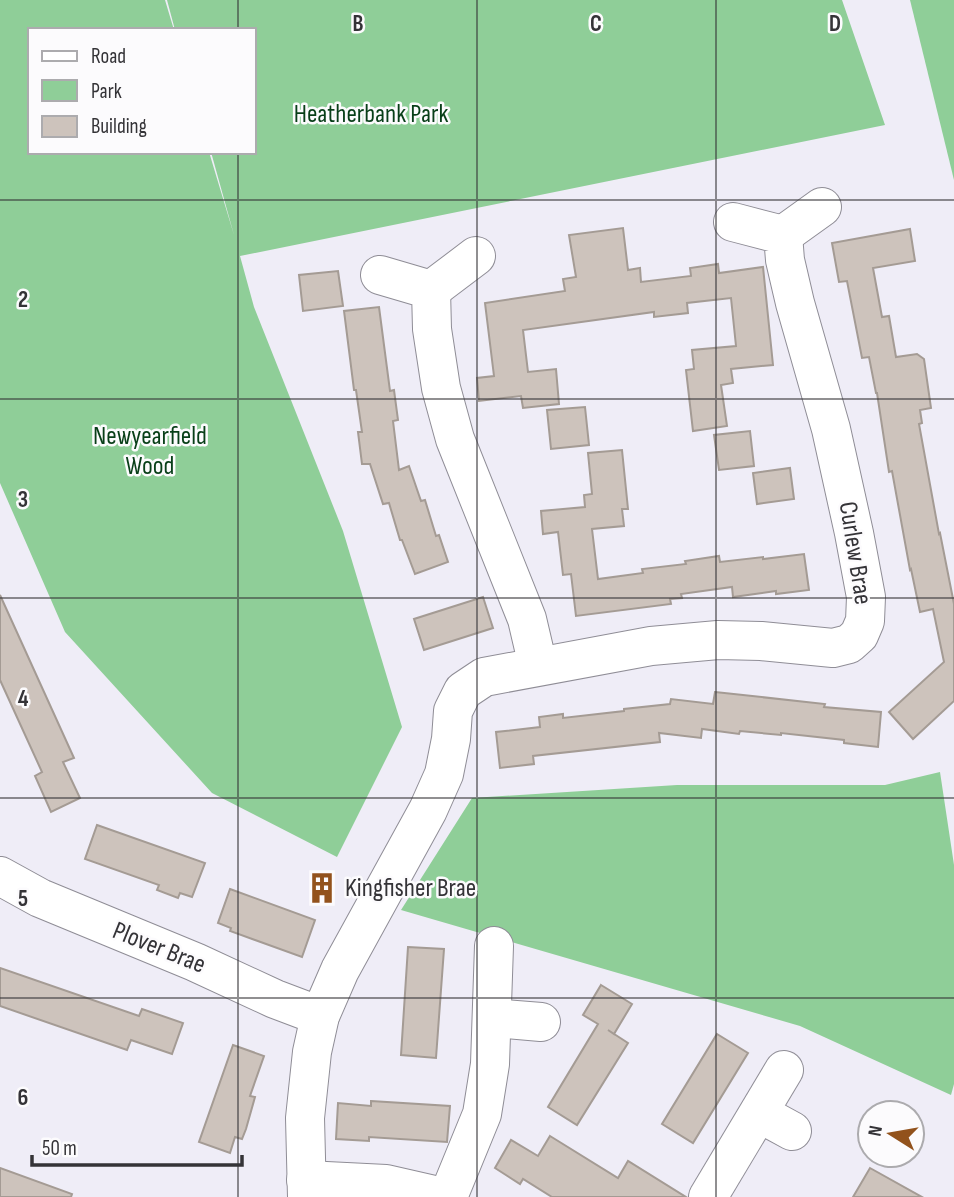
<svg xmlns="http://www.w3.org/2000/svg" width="954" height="1197" viewBox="0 0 954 1197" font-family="'Sofia Sans Condensed',sans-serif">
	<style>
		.green { fill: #8fce98 }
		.building { fill: #cdc3bc; stroke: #a49b94; stroke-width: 2 }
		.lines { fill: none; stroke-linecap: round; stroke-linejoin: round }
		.minor-casing { stroke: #8f8d96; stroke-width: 40 }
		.minor { stroke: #fff; stroke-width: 38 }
		.grid { fill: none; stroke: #343337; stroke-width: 2; stroke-opacity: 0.55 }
		.labels { text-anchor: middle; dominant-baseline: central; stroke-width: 5; stroke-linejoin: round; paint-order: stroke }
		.park-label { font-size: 26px; fill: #083f18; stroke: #fcfbfd }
		.street-label { font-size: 26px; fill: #343337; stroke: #fcfbfd }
		.poi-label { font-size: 26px; fill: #343337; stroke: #fcfbfd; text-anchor: start }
		.grid-label { font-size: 23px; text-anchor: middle; font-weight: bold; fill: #343337; stroke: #fcfbfd; stroke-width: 5; stroke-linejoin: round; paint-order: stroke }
	</style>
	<rect width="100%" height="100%" fill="#efedf7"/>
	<!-- green -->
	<g class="green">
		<polygon points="0,0 165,0 174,30 30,30 30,152 209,152 234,235 211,152 254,152 254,30 175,30 167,0 842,0 885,125 240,256 254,307 343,531 402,727 337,857 212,793 65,632 0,483"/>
		<polygon points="910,0 954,0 954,180"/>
		<polygon points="940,772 954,865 954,1084 951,1095 800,1026 401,910 472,798 677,785 885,785"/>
	</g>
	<!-- building -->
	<g class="building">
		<polygon points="623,228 628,270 640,268 641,282 691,276 690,268 718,264 719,273 763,267 773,365 731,369 733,383 721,385 727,426 693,431 686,370 694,369 692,350 736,346 731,298 687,303 688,313 654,317 654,312 523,330 528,372 556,369 559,404 523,408 521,396 479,401 477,378 494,376 485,303 565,291 563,279 576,277 569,235"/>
		<polygon points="910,229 915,261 873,268 882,317 889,316 896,357 917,354 924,359 931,408 920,410 922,423 919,424 939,534 940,533 954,604 954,701 913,739 889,712 944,662 933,609 920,612 911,569 910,570 892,471 889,472 877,393 876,393 869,357 862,358 847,281 839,282 832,243"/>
		<polygon points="338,271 343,306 303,311 299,275"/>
		<polygon points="379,307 390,391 394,390 398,420 393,421 399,470 409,466 421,501 425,500 436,536 439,535 448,562 415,574 402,540 400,540 389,503 383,504 370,464 362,464 358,432 362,432 356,390 354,390 344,311"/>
		<polygon points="585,407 589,445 551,449 547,410"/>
		<polygon points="750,431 754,466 719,470 714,435"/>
		<polygon points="622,450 628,509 622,509 624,526 592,529 598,579 643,573 642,569 686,564 685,561 719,556 720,562 763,557 763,559 804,554 809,590 776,594 776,591 733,597 732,587 681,594 682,598 670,599 671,604 576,616 571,574 563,575 558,532 543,534 541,511 585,507 584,495 592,494 588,453"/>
		<polygon points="790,468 794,499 757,504 753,473"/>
		<polygon points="0,595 74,758 63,762 80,798 51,812 35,776 42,772 0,680"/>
		<polygon points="483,597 493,628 424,650 414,619"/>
		<polygon points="715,692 825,704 824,707 881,712 878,747 844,743 844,740 781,733 781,735 740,731 739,734 702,729 701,738 659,733 660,742 533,756 534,764 500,768 496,732 540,727 539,717 563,714 563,718 624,711 624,709 670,704 671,699 713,704"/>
		<polygon points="97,825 205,863 192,897 180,893 178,898 157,890 159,885 85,859"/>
		<polygon points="230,889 315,920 302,957 230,931 231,928 218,923"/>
		<polygon points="408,947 444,949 436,1058 401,1055"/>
		<polygon points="0,968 139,1016 142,1009 183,1023 172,1054 131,1040 127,1050 0,1006"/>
		<polygon points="601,985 632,1004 614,1034 608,1030 628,1043 577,1125 548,1107 598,1024 583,1015"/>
		<polygon points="717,1034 748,1053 693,1143 662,1124"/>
		<polygon points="233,1045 264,1056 250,1096 255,1097 246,1129 242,1139 235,1137 230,1153 199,1142"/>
		<polygon points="371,1101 450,1106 447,1142 369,1137 369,1141 336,1139 338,1103 371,1106"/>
		<polygon points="550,1136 618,1178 628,1161 686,1197 552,1197 523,1179 520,1184 495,1168 511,1140 538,1156"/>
		<polygon points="0,1168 72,1194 71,1197 0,1197"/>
		<polygon points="870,1168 922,1197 853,1197"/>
	</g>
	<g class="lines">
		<defs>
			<g id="minor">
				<polyline points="783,235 822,207"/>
				<polyline points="380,275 431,290 432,329 441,388 455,439 527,619 538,666"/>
				<polyline points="431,290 476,256"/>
				<polyline points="0,876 40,898 195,962 275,999 320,1016"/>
				<polyline points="493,1018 541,1022"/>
				<polyline points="759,1113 792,1131"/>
				<polyline points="306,1180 386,1184 443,1197"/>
				<polyline points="307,1197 305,1118 312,1052 320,1016 340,970 428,810 444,774 451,739 453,711 463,691 484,677 651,646 718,640 761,641 833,648 849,644 859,635 865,621 866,597 854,533 831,429 795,303 785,260 783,235 733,222"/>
				<polyline points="448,1197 482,1114 490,1064 494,946"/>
				<polyline points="708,1197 784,1070"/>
			</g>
		</defs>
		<!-- minor casing -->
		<use href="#minor" class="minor-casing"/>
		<!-- minor -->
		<use href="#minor" class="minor"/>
	</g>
	<!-- grid -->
	<path class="grid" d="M 238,0 L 238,30M 477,0 L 477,1197M 716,0 L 716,1197M 238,152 L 238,1197M 0,200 L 954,200M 0,399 L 954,399M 0,598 L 954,598M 0,798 L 954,798M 0,998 L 954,998"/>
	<!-- icons -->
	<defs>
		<symbol id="building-bare" viewBox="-9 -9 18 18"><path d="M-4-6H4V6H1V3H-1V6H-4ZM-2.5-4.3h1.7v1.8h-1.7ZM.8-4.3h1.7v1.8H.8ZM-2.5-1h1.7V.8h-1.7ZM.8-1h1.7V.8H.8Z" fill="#92521c" stroke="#fcfbfd" stroke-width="2.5" paint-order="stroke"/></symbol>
	</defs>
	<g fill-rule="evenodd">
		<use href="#building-bare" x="300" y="866" width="44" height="44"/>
	</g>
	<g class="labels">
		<!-- park labels -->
		<g class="park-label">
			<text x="371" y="114">Heatherbank Park</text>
			<text x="150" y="436">Newyearfield<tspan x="150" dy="30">Wood</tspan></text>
		</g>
		<!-- street labels -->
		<g class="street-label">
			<text transform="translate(855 553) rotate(81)">Curlew Brae</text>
			<text transform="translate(159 948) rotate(22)">Plover Brae</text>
		</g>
		<!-- poi labels -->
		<g class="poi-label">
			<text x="345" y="888">Kingfisher Brae</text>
		</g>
	</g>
	<g class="grid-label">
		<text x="358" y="31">B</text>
		<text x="596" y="31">C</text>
		<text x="835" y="31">D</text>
		<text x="23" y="307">2</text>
		<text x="23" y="507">3</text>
		<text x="23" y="706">4</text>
		<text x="23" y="906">5</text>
		<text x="23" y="1105">6</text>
	</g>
	<!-- legend -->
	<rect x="28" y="28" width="228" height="126" fill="#fcfbfd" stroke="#acabae" stroke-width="2"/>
	<rect x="42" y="51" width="35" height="10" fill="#ffffff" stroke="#acabae" stroke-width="2"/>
	<text x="91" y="63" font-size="21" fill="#343337">Road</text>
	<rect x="42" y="80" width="35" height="21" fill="#8fce98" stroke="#acabae" stroke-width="2"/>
	<text x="91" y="98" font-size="21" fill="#343337">Park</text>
	<rect x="42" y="116" width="35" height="21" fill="#cdc3bc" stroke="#acabae" stroke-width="2"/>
	<text x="91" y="133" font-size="21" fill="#343337">Building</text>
	<!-- north arrow -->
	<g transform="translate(891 1134) rotate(281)"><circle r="33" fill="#fcfbfd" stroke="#acabae" stroke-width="2"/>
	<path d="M0-5L12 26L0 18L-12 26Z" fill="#92521c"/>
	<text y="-10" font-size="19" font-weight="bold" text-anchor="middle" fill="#343337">N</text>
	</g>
	<!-- scale -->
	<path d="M32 1155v10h210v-10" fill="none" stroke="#343337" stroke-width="3.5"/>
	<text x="42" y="1155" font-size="21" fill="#343337" stroke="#fcfbfd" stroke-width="5" paint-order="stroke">50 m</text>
</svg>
